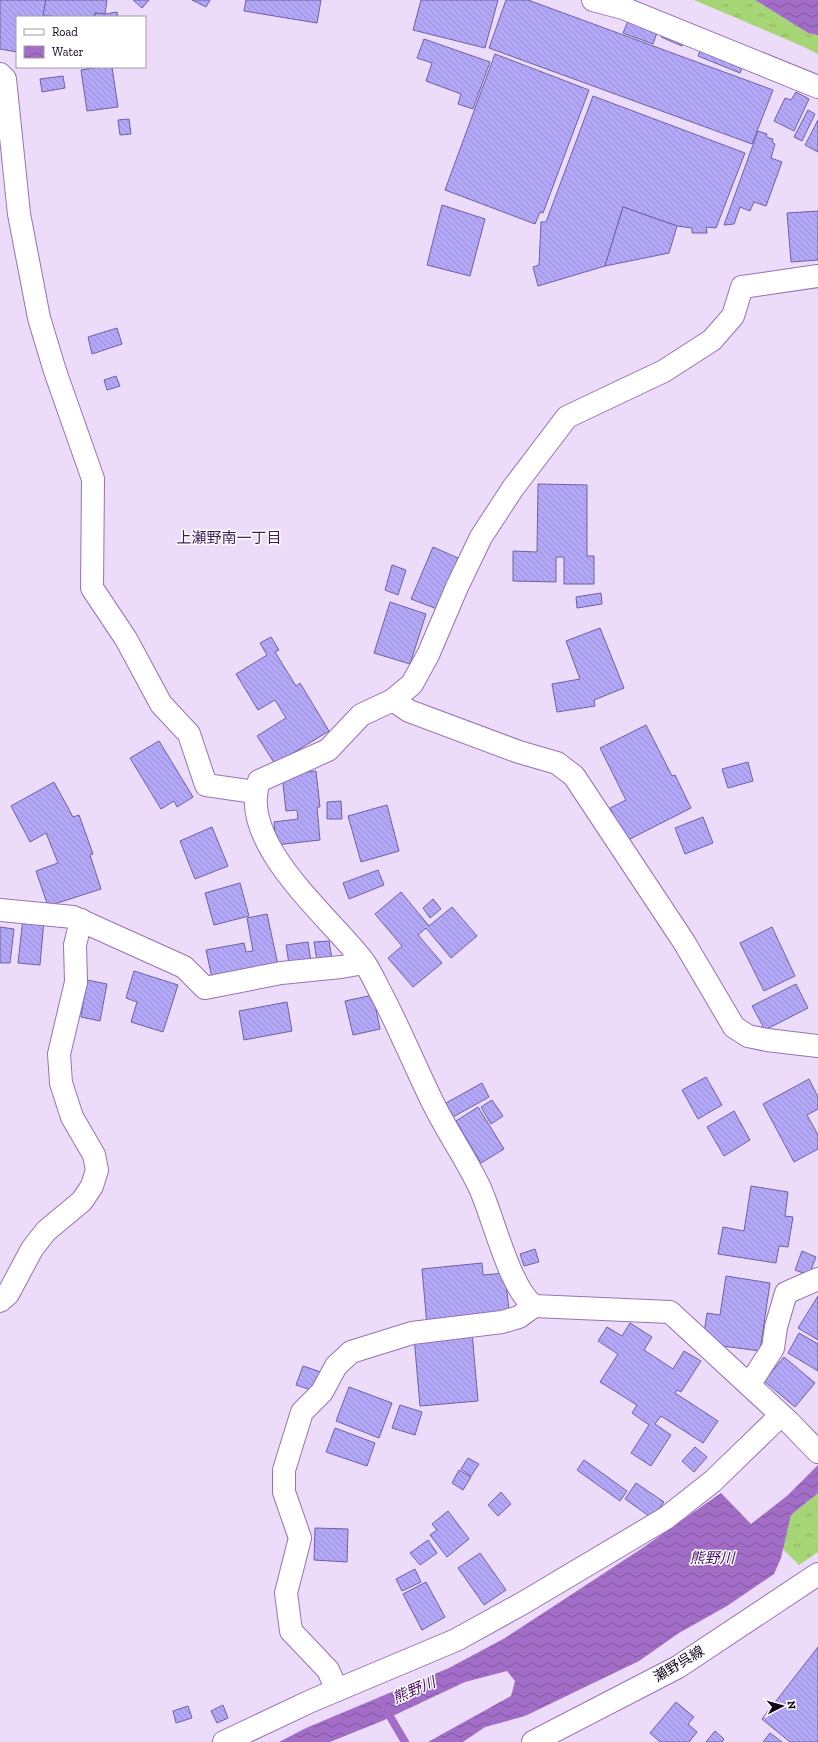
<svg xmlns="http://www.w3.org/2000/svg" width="818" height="1742" viewBox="0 0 818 1742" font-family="'Zilla Slab','Noto Sans JP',serif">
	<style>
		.grass { fill: url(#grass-tufts) }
		.water { fill: url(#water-waves) }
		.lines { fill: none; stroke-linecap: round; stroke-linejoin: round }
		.stream { stroke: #a26dc6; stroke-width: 8 }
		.building { fill: url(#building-back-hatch); stroke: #6d61a5 }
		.street-casing { stroke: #9872b4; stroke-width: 24 }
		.secondary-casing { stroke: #9872b4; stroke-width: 24 }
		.street { stroke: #fff; stroke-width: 22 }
		.secondary { stroke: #fff; stroke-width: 22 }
		.labels { text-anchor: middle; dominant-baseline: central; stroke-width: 3; stroke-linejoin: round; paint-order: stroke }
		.street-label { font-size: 14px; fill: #13051d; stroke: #fff }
		.neighbourhood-label { font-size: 15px; fill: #3f1b55; stroke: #fff }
		.water-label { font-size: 15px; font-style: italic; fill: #471264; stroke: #fff }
	</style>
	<defs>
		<pattern id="grass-tufts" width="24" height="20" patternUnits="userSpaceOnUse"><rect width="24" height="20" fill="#a6d576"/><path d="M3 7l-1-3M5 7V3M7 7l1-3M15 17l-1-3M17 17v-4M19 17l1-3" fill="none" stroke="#8eb566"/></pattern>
		<pattern id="water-waves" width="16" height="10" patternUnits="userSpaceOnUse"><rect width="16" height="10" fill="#a26dc6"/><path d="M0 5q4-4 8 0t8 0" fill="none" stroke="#8358a0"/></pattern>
		<pattern id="building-back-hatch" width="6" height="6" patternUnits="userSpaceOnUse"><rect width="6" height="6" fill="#b3a8f7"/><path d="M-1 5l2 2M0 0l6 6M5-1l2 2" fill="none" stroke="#998fd3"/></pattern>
	</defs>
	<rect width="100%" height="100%" fill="#ecdcf9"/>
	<!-- grass -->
	<g class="grass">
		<polygon points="694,0 755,0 808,33 818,35 818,54 802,46"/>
		<polygon points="818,1493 818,1552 799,1565 783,1549 791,1515"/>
	</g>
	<!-- water -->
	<g class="water">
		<polygon points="755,0 818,0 818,35 808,33"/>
		<polygon points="818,1465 818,1493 791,1515 781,1558 774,1574 727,1606 679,1633 639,1661 525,1716 485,1727 463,1742 428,1742 511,1696 515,1681 507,1671 465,1682 382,1721 330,1742 279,1742 306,1728 449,1668 505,1638 644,1547 721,1493 751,1524 788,1495"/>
	</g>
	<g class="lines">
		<!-- stream -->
		<polyline class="stream" points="385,1708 405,1742"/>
	</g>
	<!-- building -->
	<g class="building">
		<polygon points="0,0 46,0 43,17 17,17 17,52 0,49"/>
		<polygon points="46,0 107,0 105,14 95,13 95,17 57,17 43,15"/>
		<polygon points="133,0 149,0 142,8"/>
		<polygon points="192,0 210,0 206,7"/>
		<polygon points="246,0 321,0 317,23 244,11"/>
		<polygon points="421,0 498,0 485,48 413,30"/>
		<polygon points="506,0 528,0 773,90 752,144 489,48"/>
		<polygon points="117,12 118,17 95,17 95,13 105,14"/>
		<polygon points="630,16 659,27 653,44 623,33"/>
		<polygon points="663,30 685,39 682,46 661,37"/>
		<polygon points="424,39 490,62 473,109 458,104 461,94 426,81 432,63 417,58"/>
		<polygon points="702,46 744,63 740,73 698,56"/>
		<polygon points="495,54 589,90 543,213 540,212 535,224 445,190"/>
		<polygon points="100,67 112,67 118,107 87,111 81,70"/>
		<polygon points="63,76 65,88 42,92 40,79"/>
		<polygon points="796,92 809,99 794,131 774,121 785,98 791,100"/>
		<polygon points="593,96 745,153 716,228 706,227 707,233 692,233 692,228 677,226 623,207 605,266 538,286 533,267 539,265 541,222 546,222"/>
		<polygon points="808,110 815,114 802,141 794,137"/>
		<polygon points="129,119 131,134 120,135 118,120"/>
		<polygon points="818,120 818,152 805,145"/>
		<polygon points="758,131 767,134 766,137 773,139 772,142 775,144 771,158 782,162 766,206 754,202 750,211 740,207 734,224 724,225"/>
		<polygon points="442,205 485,219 470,276 427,265"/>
		<polygon points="623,207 677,226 669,253 605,266"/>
		<polygon points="818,211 818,260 791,262 787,213"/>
		<polygon points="117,328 122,344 92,354 88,337"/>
		<polygon points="116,376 120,386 107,390 104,380"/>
		<polygon points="538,484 587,485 587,556 594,556 594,584 564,584 564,557 556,557 556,582 513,581 513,551 537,552"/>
		<polygon points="433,547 458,558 437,609 411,599"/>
		<polygon points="392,565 406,570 398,595 385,590"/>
		<polygon points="601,593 602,604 577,608 576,597"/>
		<polygon points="390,602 426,614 410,664 374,653"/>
		<polygon points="600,628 624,688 594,700 595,706 557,712 552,684 580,679 566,641"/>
		<polygon points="271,637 279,650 275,652 296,686 300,683 329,731 275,764 257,736 286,718 275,700 258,710 236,674 267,655 260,643"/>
		<polygon points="646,725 672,776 675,775 691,808 626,841 610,808 626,800 600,748"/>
		<polygon points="159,741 193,797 177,807 174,801 161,809 130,758"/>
		<polygon points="748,762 753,781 728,788 722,769"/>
		<polygon points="316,771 320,807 317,807 320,840 276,845 274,822 298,819 297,810 286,811 282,775"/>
		<polygon points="54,782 73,817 79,815 93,854 90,855 101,889 48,906 36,871 58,863 46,833 30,842 11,806"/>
		<polygon points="341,801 342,819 327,819 327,802"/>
		<polygon points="387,805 399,851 361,862 348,816"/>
		<polygon points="703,817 713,843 685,854 675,828"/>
		<polygon points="212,827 228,866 195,879 180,841"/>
		<polygon points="378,870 384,885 349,899 343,883"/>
		<polygon points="240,883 249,916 214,925 205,893"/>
		<polygon points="401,892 429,926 452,907 477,936 451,958 426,928 418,935 442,963 413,987 388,958 402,946 375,914"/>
		<polygon points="433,899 441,909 430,918 423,908"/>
		<polygon points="267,914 278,965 212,978 206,950 244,943 246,952 253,951 247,918"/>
		<polygon points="23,918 44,920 40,965 18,963"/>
		<polygon points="0,927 14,929 10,963 0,963"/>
		<polygon points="772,927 795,976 764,991 740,943"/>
		<polygon points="329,941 332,959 317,961 314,942"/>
		<polygon points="308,942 311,962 289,964 286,945"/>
		<polygon points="134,971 178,985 163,1032 131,1022 137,1002 126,998"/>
		<polygon points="87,980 107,984 100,1021 81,1017"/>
		<polygon points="796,984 808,1008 765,1030 752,1006"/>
		<polygon points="373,995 380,1029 353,1035 345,1001"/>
		<polygon points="287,1002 292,1031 244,1040 239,1011"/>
		<polygon points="706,1077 722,1105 698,1119 682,1090"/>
		<polygon points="809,1079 818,1097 818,1109 807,1115 818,1135 818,1149 794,1162 763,1104"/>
		<polygon points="482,1083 489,1097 453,1117 446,1103"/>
		<polygon points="492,1100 503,1116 491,1124 481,1107"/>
		<polygon points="478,1107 504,1149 481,1163 456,1121"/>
		<polygon points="734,1111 750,1140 724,1156 707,1127"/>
		<polygon points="751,1186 788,1192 785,1216 793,1217 788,1247 779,1246 776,1263 718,1254 723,1227 744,1231"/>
		<polygon points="535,1249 539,1262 524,1266 520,1254"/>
		<polygon points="802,1251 816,1257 809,1275 795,1270"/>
		<polygon points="482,1263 483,1275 505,1273 509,1311 450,1317 450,1323 427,1326 422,1269"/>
		<polygon points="726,1276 770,1283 760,1351 715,1345 704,1333 707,1313 720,1315"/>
		<polygon points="818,1296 818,1340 798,1328"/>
		<polygon points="630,1323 652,1337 644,1350 673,1369 684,1351 701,1361 681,1392 677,1390 675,1393 718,1421 703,1443 661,1416 655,1424 671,1435 651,1466 631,1453 649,1425 632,1413 637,1405 600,1382 618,1354 598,1341 607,1327 622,1336"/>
		<polygon points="472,1332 478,1401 420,1406 414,1337"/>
		<polygon points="799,1333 818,1344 818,1371 788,1353"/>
		<polygon points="784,1357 815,1383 795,1407 764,1381"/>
		<polygon points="303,1366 321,1372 314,1391 296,1385"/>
		<polygon points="349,1387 392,1403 379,1438 336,1421"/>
		<polygon points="400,1405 422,1412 415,1435 392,1428"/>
		<polygon points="335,1428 375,1443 367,1466 326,1452"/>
		<polygon points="695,1447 707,1457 694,1472 682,1461"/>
		<polygon points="468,1458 479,1464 471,1476 461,1469"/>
		<polygon points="584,1460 627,1491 620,1501 577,1470"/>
		<polygon points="459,1470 471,1477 463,1490 452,1483"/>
		<polygon points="636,1483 664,1502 652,1518 625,1499"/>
		<polygon points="501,1492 511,1504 498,1516 488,1505"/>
		<polygon points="448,1511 469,1539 447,1557 430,1535 437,1530 432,1524"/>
		<polygon points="315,1528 348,1529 347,1562 314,1560"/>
		<polygon points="428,1540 437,1553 420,1565 410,1553"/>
		<polygon points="480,1553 506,1590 484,1605 458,1568"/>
		<polygon points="415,1569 421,1582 402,1591 396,1579"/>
		<polygon points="426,1582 445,1617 422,1630 403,1594"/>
		<polygon points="818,1647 818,1742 790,1742 762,1719"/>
		<polygon points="676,1702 694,1717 688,1724 697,1732 689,1742 660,1742 650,1733"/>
		<polygon points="223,1705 228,1718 217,1723 211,1711"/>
		<polygon points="188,1706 192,1718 176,1723 173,1711"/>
		<polygon points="715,1731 724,1739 722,1742 706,1742"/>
		<polygon points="770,1733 782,1742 763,1742"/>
	</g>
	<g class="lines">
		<defs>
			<g id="street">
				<polyline points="593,0 623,8 818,87"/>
				<polyline points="0,74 5,79 19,214 39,318 55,371 93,479 92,588 126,639 161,704 189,734 206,785 255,792"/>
				<path d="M 818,276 L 742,287 L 733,316 L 712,340 L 664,371 L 567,417 L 513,488 L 481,537 L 457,587 L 428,655 L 412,684 L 393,700 L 361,715 L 328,750 L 259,781 C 237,843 330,917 364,962 C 371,972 377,986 383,997 C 401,1032 415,1066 432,1101 C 446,1130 465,1157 479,1186 C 493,1215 509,1288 534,1306 L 670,1312 L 789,1422 L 818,1452"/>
				<polyline points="393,700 409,711 519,752 557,763 574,776 684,942 734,1027 748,1036 767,1040 818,1046"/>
				<polyline points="0,910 73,917 184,967 205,988 281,973 341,967 364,963"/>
				<polyline points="0,1301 8,1294 32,1249 46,1231 82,1201 92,1186 97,1170 94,1155 72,1117 61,1083 59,1054 76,982 75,945 81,920"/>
				<polyline points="749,1385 773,1348 776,1327 786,1293 818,1279"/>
				<polyline points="337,1690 328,1670 291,1631 286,1593 300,1538 284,1492 284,1470 302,1412 322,1392 336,1366 351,1352 412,1333 502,1322 519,1317 534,1306"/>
				<polyline points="224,1742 311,1701 456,1640 523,1603 666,1518 713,1481 781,1415"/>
			</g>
			<polyline id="secondary" points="533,1742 678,1667 818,1574"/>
		</defs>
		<!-- street casing -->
		<use href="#street" class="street-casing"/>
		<!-- secondary casing -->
		<use href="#secondary" class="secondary-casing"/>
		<!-- street -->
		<use href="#street" class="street"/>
		<!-- secondary -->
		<use href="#secondary" class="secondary"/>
	</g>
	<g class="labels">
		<!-- street labels -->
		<g class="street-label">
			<text transform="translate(679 1664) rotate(-31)">瀬野呉線</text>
		</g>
		<!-- neighbourhood labels -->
		<g class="neighbourhood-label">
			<text x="229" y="538">上瀬野南一丁目</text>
		</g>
		<!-- water labels -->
		<g class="water-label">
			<text x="712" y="1558">熊野川</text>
			<text transform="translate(414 1690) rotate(-23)">熊野川</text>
		</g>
	</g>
	<!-- legend -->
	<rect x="16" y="16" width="130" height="52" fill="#ffffff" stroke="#a19ba5"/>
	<rect x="24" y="29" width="20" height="6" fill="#ffffff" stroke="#a19ba5"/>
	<text x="52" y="36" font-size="12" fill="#13051d">Road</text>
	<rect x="24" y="46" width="20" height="12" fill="url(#water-waves)" stroke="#a19ba5"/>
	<text x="52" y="56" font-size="12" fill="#13051d">Water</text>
	<!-- north arrow -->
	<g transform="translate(782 1706) rotate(84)" stroke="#ffffff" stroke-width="3" paint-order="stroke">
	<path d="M0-3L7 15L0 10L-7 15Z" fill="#13051d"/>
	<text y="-6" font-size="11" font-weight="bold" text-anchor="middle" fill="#13051d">N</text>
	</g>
</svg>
